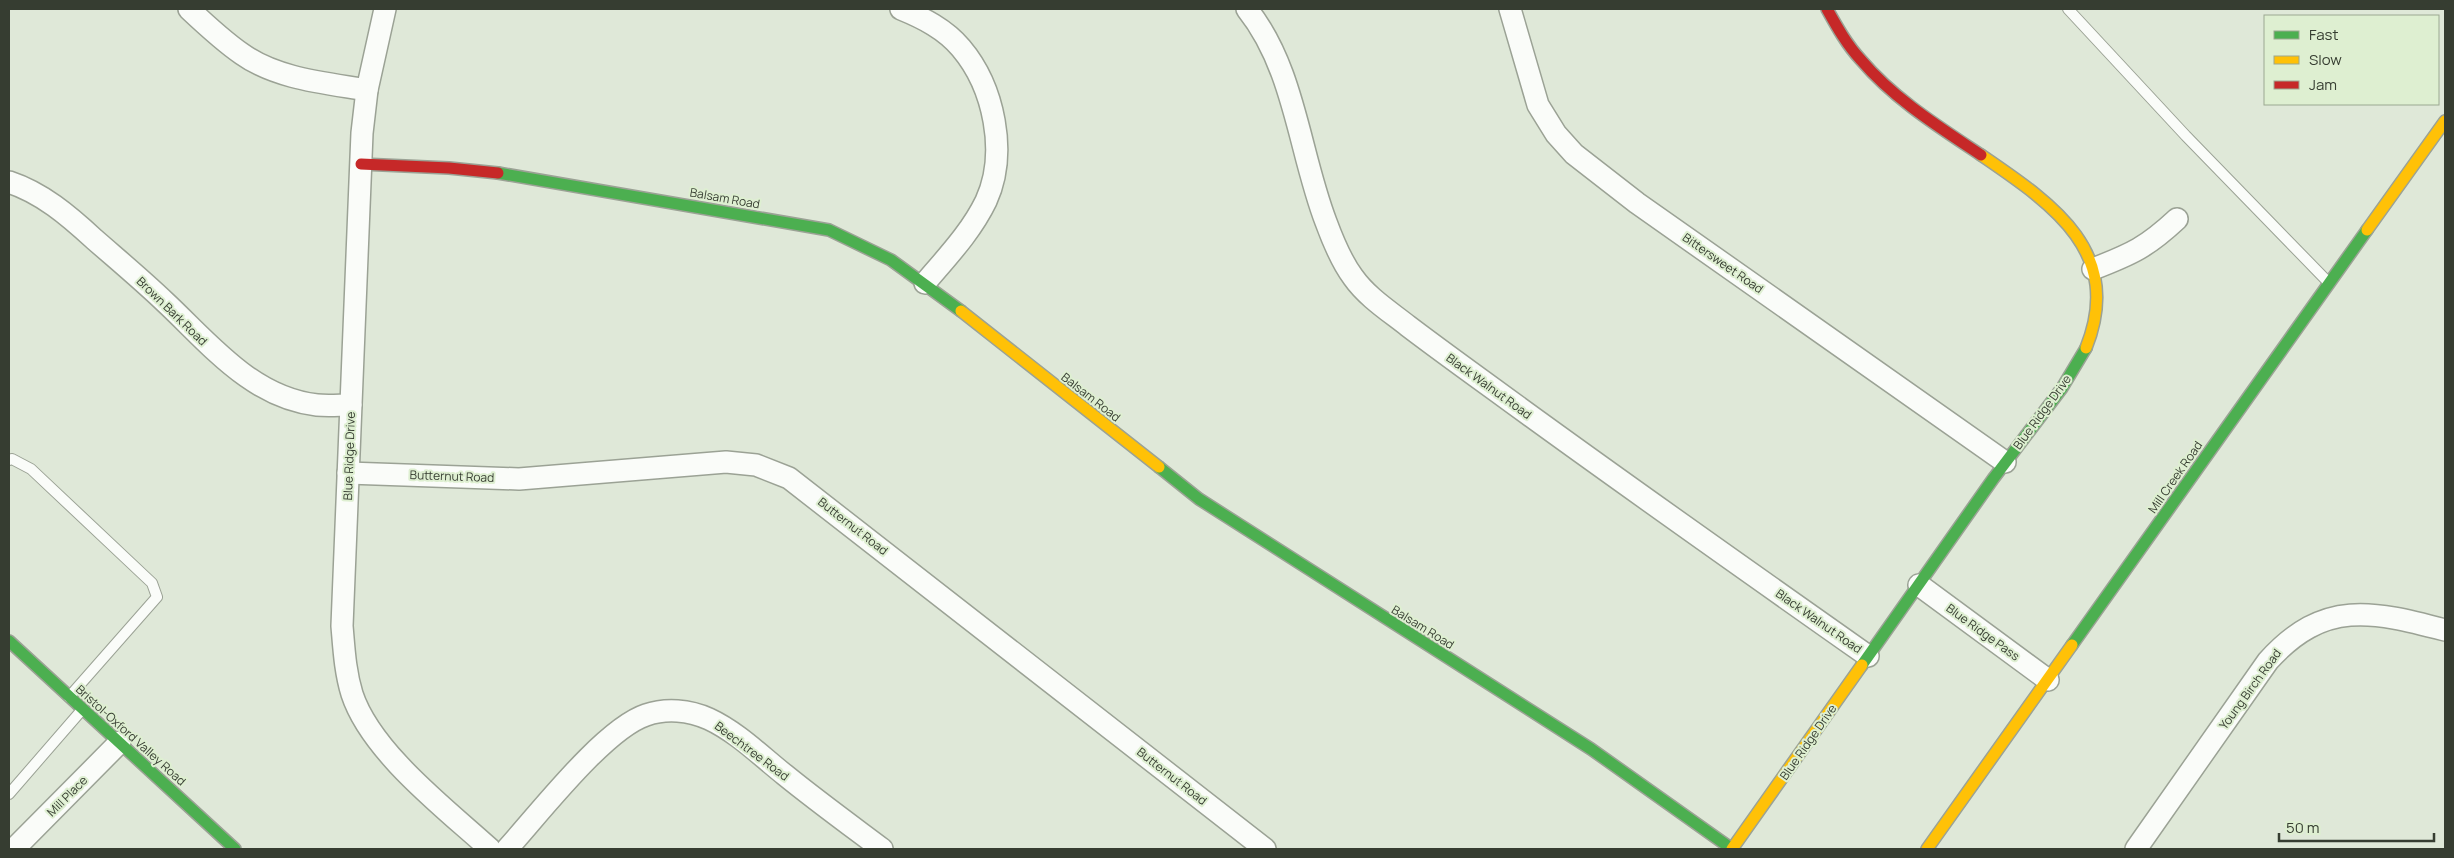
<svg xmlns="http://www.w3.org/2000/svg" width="2454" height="858" viewBox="0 0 2454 858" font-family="Manrope,sans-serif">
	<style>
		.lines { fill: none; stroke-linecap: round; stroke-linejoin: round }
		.lane-casing { stroke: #9ba295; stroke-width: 12 }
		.street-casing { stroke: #9ba295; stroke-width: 24 }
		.fast-casing { stroke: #9ba295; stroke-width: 14 }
		.slow-casing { stroke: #9ba295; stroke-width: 14 }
		.jam-casing { stroke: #9ba295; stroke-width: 14 }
		.lane { stroke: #fafcf9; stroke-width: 10 }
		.street { stroke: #fafcf9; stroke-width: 21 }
		.fast { stroke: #4caf50; stroke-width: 11 }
		.slow { stroke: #ffc107; stroke-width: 11 }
		.jam { stroke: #c62828; stroke-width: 11 }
		.labels { text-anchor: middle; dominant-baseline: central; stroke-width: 4; stroke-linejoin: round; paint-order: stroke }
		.street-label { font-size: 12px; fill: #363d31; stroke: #deefd1 }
	</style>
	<rect width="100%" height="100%" fill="#dfe8d8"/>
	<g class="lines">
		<defs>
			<g id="lane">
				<polyline points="2068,9 2186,136 2329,283"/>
				<polyline points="9,460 12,459 31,469 152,583 157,597 69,697"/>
				<polyline points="9,794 81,711"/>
			</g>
			<g id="street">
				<path d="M 189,9 C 206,25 223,41 242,54 C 277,79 326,83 367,90"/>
				<path d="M 385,9 L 367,90 L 362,133 L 342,626 C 344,649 345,671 352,694 C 371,752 446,809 490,849"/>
				<path d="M 901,9 C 923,18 945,29 961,48 C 994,87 1008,153 986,201 C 971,232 947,257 925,283"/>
				<path d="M 1247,9 C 1295,69 1299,152 1326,222 C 1333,241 1341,261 1353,277 C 1367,297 1389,311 1408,326 C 1437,348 1466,369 1495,390 C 1618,480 1743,568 1868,656"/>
				<polyline points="1510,9 1538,105 1556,134 1574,154 1637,203 2005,462"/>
				<path d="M 9,182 C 42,193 68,215 94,239 C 118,260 142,280 165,302 C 209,343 252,398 317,405 C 328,406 340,405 351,405"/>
				<path d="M 2093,269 C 2132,254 2147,247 2177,219"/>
				<polyline points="348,473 519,479 726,462 756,465 789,478 1265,849"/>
				<polyline points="1919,585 2048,680"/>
				<polyline points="14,849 120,742"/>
				<path d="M 507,849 C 538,815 604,729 646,715 C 666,708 689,710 709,719 C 737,732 761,756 785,775 C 817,801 850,825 882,849"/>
				<path d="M 2136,849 L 2268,661 C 2324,599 2372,611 2445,630"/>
			</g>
			<g id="fast">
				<polyline points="498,173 829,230 891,260 961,311"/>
				<polyline points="1159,467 1199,499 1591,749 1732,849"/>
				<polyline points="9,641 235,849"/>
				<polyline points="2072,645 2367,230"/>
				<polyline points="1862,665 1993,479 2062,388 2086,348"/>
			</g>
			<g id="slow">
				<path d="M 1981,155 C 2051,203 2125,251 2086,348"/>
				<polyline points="2367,230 2445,121"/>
				<polyline points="961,311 1159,467"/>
				<polyline points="1732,849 1862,665"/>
				<polyline points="1927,849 2072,645"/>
			</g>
			<g id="jam">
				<path d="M 1827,9 C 1837,27 1847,45 1861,60 C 1894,99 1939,127 1981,155"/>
				<polyline points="361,164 449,168 498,173"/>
			</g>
		</defs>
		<!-- lane casing -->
		<use href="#lane" class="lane-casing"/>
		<!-- street casing -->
		<use href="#street" class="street-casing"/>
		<!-- fast casing -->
		<use href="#fast" class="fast-casing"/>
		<!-- slow casing -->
		<use href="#slow" class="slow-casing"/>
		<!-- jam casing -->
		<use href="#jam" class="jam-casing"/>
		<!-- lane -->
		<use href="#lane" class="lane"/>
		<!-- street -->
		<use href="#street" class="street"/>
		<!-- fast -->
		<use href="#fast" class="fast"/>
		<!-- slow -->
		<use href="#slow" class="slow"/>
		<!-- jam -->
		<use href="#jam" class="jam"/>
	</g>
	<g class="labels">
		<!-- street labels -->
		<g class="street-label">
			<text transform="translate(725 198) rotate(10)">Balsam Road</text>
			<text transform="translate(1723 263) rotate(35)">Bittersweet Road</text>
			<text transform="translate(172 311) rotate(44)">Brown Bark Road</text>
			<text transform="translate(1489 386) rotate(36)">Black Walnut Road</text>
			<text transform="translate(1091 397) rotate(38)">Balsam Road</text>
			<text transform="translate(2042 412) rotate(-54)">Blue Ridge Drive</text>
			<text transform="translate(349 456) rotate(-88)">Blue Ridge Drive</text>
			<text transform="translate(452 476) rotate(2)">Butternut Road</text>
			<text transform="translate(2175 477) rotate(-55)">Mill Creek Road</text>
			<text transform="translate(853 526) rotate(38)">Butternut Road</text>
			<text transform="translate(1819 621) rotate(35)">Black Walnut Road</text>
			<text transform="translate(1423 627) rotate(32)">Balsam Road</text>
			<text transform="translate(1983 632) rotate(36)">Blue Ridge Pass</text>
			<text transform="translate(2250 689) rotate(-54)">Young Birch Road</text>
			<text transform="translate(131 735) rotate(42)">Bristol-Oxford Valley Road</text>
			<text transform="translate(1808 742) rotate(-55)">Blue Ridge Drive</text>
			<text transform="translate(752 751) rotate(37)">Beechtree Road</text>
			<text transform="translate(1172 776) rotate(38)">Butternut Road</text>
			<text transform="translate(67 796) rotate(-45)">Mill Place</text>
		</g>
	</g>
	<!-- border -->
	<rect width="2454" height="858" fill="none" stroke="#363d31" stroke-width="20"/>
	<!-- legend -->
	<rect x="2264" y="15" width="175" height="90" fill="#deefd1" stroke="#9ba891"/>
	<rect x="2274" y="31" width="25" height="8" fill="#4caf50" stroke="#9ba891"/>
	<text x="2309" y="40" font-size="15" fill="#363d31">Fast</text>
	<rect x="2274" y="56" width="25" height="8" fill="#ffc107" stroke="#9ba891"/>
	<text x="2309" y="65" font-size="15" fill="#363d31">Slow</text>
	<rect x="2274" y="81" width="25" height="8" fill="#c62828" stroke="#9ba891"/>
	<text x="2309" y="90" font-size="15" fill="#363d31">Jam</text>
	<!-- scale -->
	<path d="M2279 833v8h155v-8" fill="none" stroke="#363d31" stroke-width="2.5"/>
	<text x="2286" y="833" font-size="15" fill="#363d31" stroke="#deefd1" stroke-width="4" paint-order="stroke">50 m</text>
</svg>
